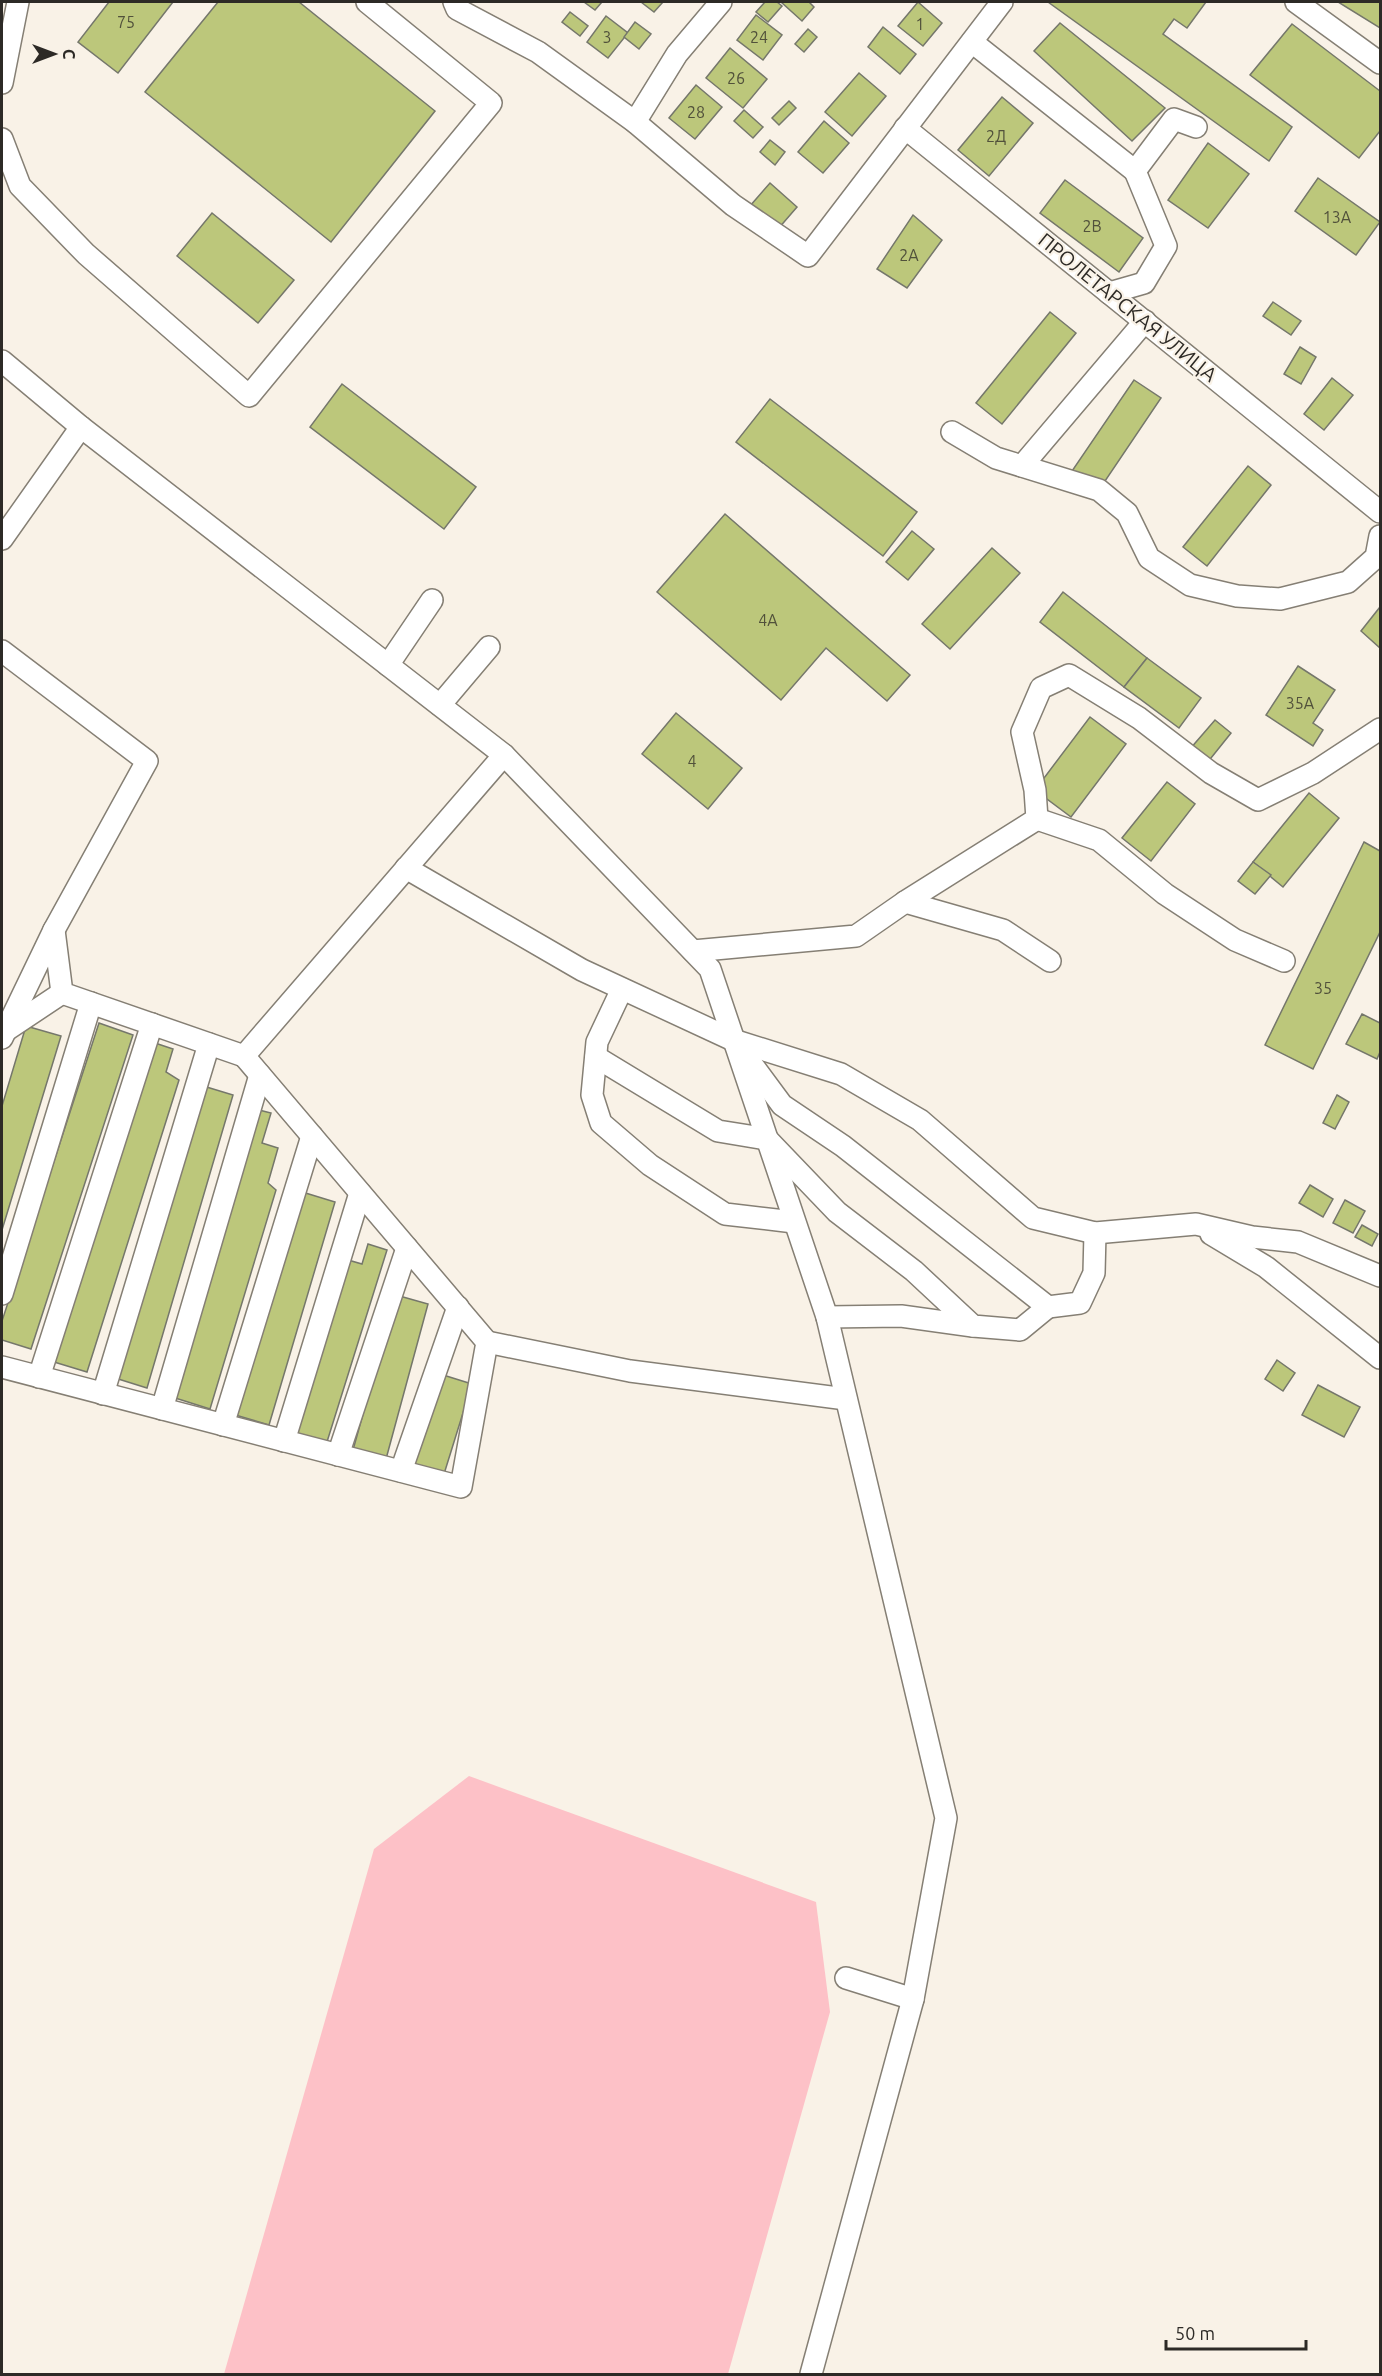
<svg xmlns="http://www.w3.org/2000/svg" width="1382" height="2376" viewBox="0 0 1382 2376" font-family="Ubuntu,sans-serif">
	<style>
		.green { fill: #fdc1c7 }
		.building { fill: #bcc77b; stroke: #75776b; stroke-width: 1.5 }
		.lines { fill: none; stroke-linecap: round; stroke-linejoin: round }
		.minor-casing { stroke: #857f74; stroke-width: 24 }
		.minor { stroke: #fff; stroke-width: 21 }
		.labels { text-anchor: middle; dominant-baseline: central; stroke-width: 4.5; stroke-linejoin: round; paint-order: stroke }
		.number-label { font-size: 16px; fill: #51513b }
		.street-label { font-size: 20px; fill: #2d2a26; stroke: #f9f2e7 }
	</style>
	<rect width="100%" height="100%" fill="#f9f2e7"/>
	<!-- green -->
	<polygon class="green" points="469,1776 816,1902 830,2012 728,2374 224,2374 374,1849"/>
	<!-- building -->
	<g class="building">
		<polygon points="109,2 173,2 118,73 78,42"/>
		<polygon points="218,2 299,2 435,111 331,242 145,92"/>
		<polygon points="584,2 602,2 595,10"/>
		<polygon points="641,2 663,2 654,12"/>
		<polygon points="765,2 777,2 782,6 768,22 756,12"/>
		<polygon points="781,2 809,2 814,7 802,21"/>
		<polygon points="918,2 942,23 923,46 898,26"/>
		<polygon points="1048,2 1206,2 1187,28 1174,19 1163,34 1292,127 1269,161"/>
		<polygon points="1338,2 1380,2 1380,28"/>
		<polygon points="570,12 588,26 580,36 562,22"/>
		<polygon points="756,15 782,35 763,60 737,40"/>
		<polygon points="606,16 628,33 608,58 587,42"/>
		<polygon points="635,22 651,34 639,49 624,37"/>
		<polygon points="1060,23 1165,108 1132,141 1034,51"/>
		<polygon points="1292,24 1380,91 1380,131 1359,158 1250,75"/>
		<polygon points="883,27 916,54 900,74 868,47"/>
		<polygon points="808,29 817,37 804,52 795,44"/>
		<polygon points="730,48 767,79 743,108 706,78"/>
		<polygon points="859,73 886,96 852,136 825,112"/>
		<polygon points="696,85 722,107 695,139 669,118"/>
		<polygon points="1002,97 1033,123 989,176 958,150"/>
		<polygon points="789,101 796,108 779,125 772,118"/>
		<polygon points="744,110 763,127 753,138 734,121"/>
		<polygon points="824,121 849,143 823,173 798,152"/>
		<polygon points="770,140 785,152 775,165 760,152"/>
		<polygon points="1208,143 1249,174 1208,228 1168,200"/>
		<polygon points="1318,178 1380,222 1356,255 1295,211"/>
		<polygon points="1065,180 1143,238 1119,272 1040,213"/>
		<polygon points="770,183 797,207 778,229 750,206"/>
		<polygon points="212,213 294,280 258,323 177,256"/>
		<polygon points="913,215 942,240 907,288 877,269"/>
		<polygon points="1273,302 1301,321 1291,335 1263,316"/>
		<polygon points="1050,312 1076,333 1002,424 976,403"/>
		<polygon points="1300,347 1316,357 1301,384 1284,374"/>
		<polygon points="1332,378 1353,395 1324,430 1304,414"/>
		<polygon points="1134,380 1161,398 1099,490 1072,471"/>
		<polygon points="342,384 476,487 444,529 310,427"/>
		<polygon points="770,399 917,512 883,556 736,442"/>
		<polygon points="1248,466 1271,485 1207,566 1183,547"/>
		<polygon points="725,514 910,675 887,701 826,648 781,700 657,592"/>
		<polygon points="912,531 934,549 908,580 886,562"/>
		<polygon points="992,548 1020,573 950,649 922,624"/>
		<polygon points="1063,592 1147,658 1124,687 1040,622"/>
		<polygon points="1380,607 1380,648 1361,631"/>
		<polygon points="1147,658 1201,698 1179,728 1124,687"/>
		<polygon points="1298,666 1335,690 1313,723 1323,730 1313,746 1266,715"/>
		<polygon points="676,713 742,768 708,809 642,754"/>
		<polygon points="1090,717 1126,744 1071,817 1035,790"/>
		<polygon points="1215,720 1231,733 1207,763 1190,749"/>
		<polygon points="1167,782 1195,804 1151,861 1122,838"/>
		<polygon points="1309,793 1339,818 1283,887 1253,862"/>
		<polygon points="1364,842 1380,851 1380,932 1313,1069 1265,1045"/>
		<polygon points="1253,862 1271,875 1255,894 1238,881"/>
		<polygon points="1362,1014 1380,1023 1380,1052 1377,1059 1346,1044"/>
		<polygon points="99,1023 133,1035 31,1349 2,1340 2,1321"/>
		<polygon points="26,1026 61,1036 2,1230 2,1106"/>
		<polygon points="155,1043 173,1049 166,1072 179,1080 87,1372 54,1362"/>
		<polygon points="200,1085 233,1095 147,1388 115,1378"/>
		<polygon points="1337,1095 1349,1102 1335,1129 1323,1123"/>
		<polygon points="259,1110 271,1113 262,1143 278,1148 268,1183 276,1190 210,1409 172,1397"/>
		<polygon points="1310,1185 1333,1199 1323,1217 1299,1203"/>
		<polygon points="299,1191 335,1202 269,1425 232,1414"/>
		<polygon points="1345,1200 1365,1211 1353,1233 1333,1223"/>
		<polygon points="1362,1225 1378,1234 1372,1246 1355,1237"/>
		<polygon points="368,1244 387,1250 326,1445 292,1434 348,1260 362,1264"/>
		<polygon points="396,1295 428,1304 386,1459 353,1450"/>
		<polygon points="1277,1360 1295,1373 1283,1391 1265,1379"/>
		<polygon points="440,1374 472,1384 444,1474 411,1464"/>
		<polygon points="1318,1385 1360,1407 1344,1437 1302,1415"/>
	</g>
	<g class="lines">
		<defs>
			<g id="minor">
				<polyline points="454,2 457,9 538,52 635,122 733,205 808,256 1002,2"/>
				<polyline points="1296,2 1380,63"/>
				<polyline points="972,42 1135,171 1174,119 1196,127"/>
				<polyline points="2,83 18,2"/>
				<polyline points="635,122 677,54 721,2"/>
				<polyline points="905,128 1380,512"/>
				<polyline points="2,139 20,186 86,254 249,396 491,103 367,2"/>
				<polyline points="1109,293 1144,283 1166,246 1135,171"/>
				<polyline points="2,361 81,427 2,539"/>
				<polyline points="81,427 504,755 710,969 827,1317 946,1818 913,1999 846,1978"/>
				<polyline points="952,432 996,458 1099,490 1127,513 1149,558 1190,585 1237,596 1280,599 1348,582 1376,557 1380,536"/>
				<polyline points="1022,466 1145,321"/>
				<polyline points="2,651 147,761 54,930 2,1038"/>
				<polyline points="388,665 432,600"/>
				<polyline points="440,705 489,647"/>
				<polyline points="1037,819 1099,840 1165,894 1235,940 1284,961"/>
				<polyline points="406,868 582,970 733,1040 841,1074 920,1120 1033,1218 1095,1233 1196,1224 1252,1237 1298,1242 1380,1276"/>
				<polyline points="905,902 1003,930 1050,961"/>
				<polyline points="54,930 62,993 244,1056 504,755"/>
				<polyline points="693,951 856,936 905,902 1037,819 1035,790 1022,732 1041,688 1069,675 1139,718 1211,773 1258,800 1313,773 1380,729"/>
				<polyline points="622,989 597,1042 592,1095 601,1123 650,1165 725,1214 794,1222"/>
				<polyline points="8,1029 62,993"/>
				<polyline points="745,1055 782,1105 843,1146 1048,1307 1080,1303 1094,1273 1095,1233"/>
				<polyline points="596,1057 718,1131 767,1139 837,1212 914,1271 973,1326 1020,1330 1048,1307"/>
				<polyline points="1211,1234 1266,1267 1380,1358"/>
				<polyline points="2,1294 91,1003"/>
				<polyline points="827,1317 901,1316 973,1326"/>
				<polyline points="487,1342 630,1371 846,1399"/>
				<polyline points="2,1367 461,1487 487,1342 244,1056"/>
				<polyline points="39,1377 152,1024"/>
				<polyline points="103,1394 209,1044"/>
				<polyline points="162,1409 260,1075"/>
				<polyline points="223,1425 312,1136"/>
				<polyline points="284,1441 360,1193"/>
				<polyline points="338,1455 407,1248"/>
				<polyline points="401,1471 458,1307"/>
				<polyline points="811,2374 913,1999"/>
			</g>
		</defs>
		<!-- minor casing -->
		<use href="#minor" class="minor-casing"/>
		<!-- minor -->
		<use href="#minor" class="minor"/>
	</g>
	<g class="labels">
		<!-- number labels -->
		<g class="number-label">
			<text x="126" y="22">75</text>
			<text x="920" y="24">1</text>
			<text x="607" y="37">3</text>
			<text x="759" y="37">24</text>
			<text x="736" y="78">26</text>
			<text x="696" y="112">28</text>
			<text x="996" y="136">2Д</text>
			<text x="1337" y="217">13А</text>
			<text x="1092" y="226">2В</text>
			<text x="909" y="255">2А</text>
			<text x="768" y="620">4А</text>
			<text x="1300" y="703">35А</text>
			<text x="692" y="761">4</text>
			<text x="1323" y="988">35</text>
		</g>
		<!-- street labels -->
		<g class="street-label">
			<text transform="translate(1128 307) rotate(39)">ПРОЛЕТАРСКАЯ УЛИЦА</text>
		</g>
	</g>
	<!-- border -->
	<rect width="1382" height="2376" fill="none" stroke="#2d2a26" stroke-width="6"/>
	<!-- north arrow -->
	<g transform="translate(54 54) rotate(90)" stroke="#f9f2e7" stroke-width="4.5" paint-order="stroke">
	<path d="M0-4.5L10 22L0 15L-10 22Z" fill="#2d2a26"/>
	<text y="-9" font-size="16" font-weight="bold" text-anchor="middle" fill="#2d2a26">С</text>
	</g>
	<!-- scale -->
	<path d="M1166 2340v9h140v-9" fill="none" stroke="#2d2a26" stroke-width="3"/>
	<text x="1175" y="2340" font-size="18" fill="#2d2a26" stroke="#f9f2e7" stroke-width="4.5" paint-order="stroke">50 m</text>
</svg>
